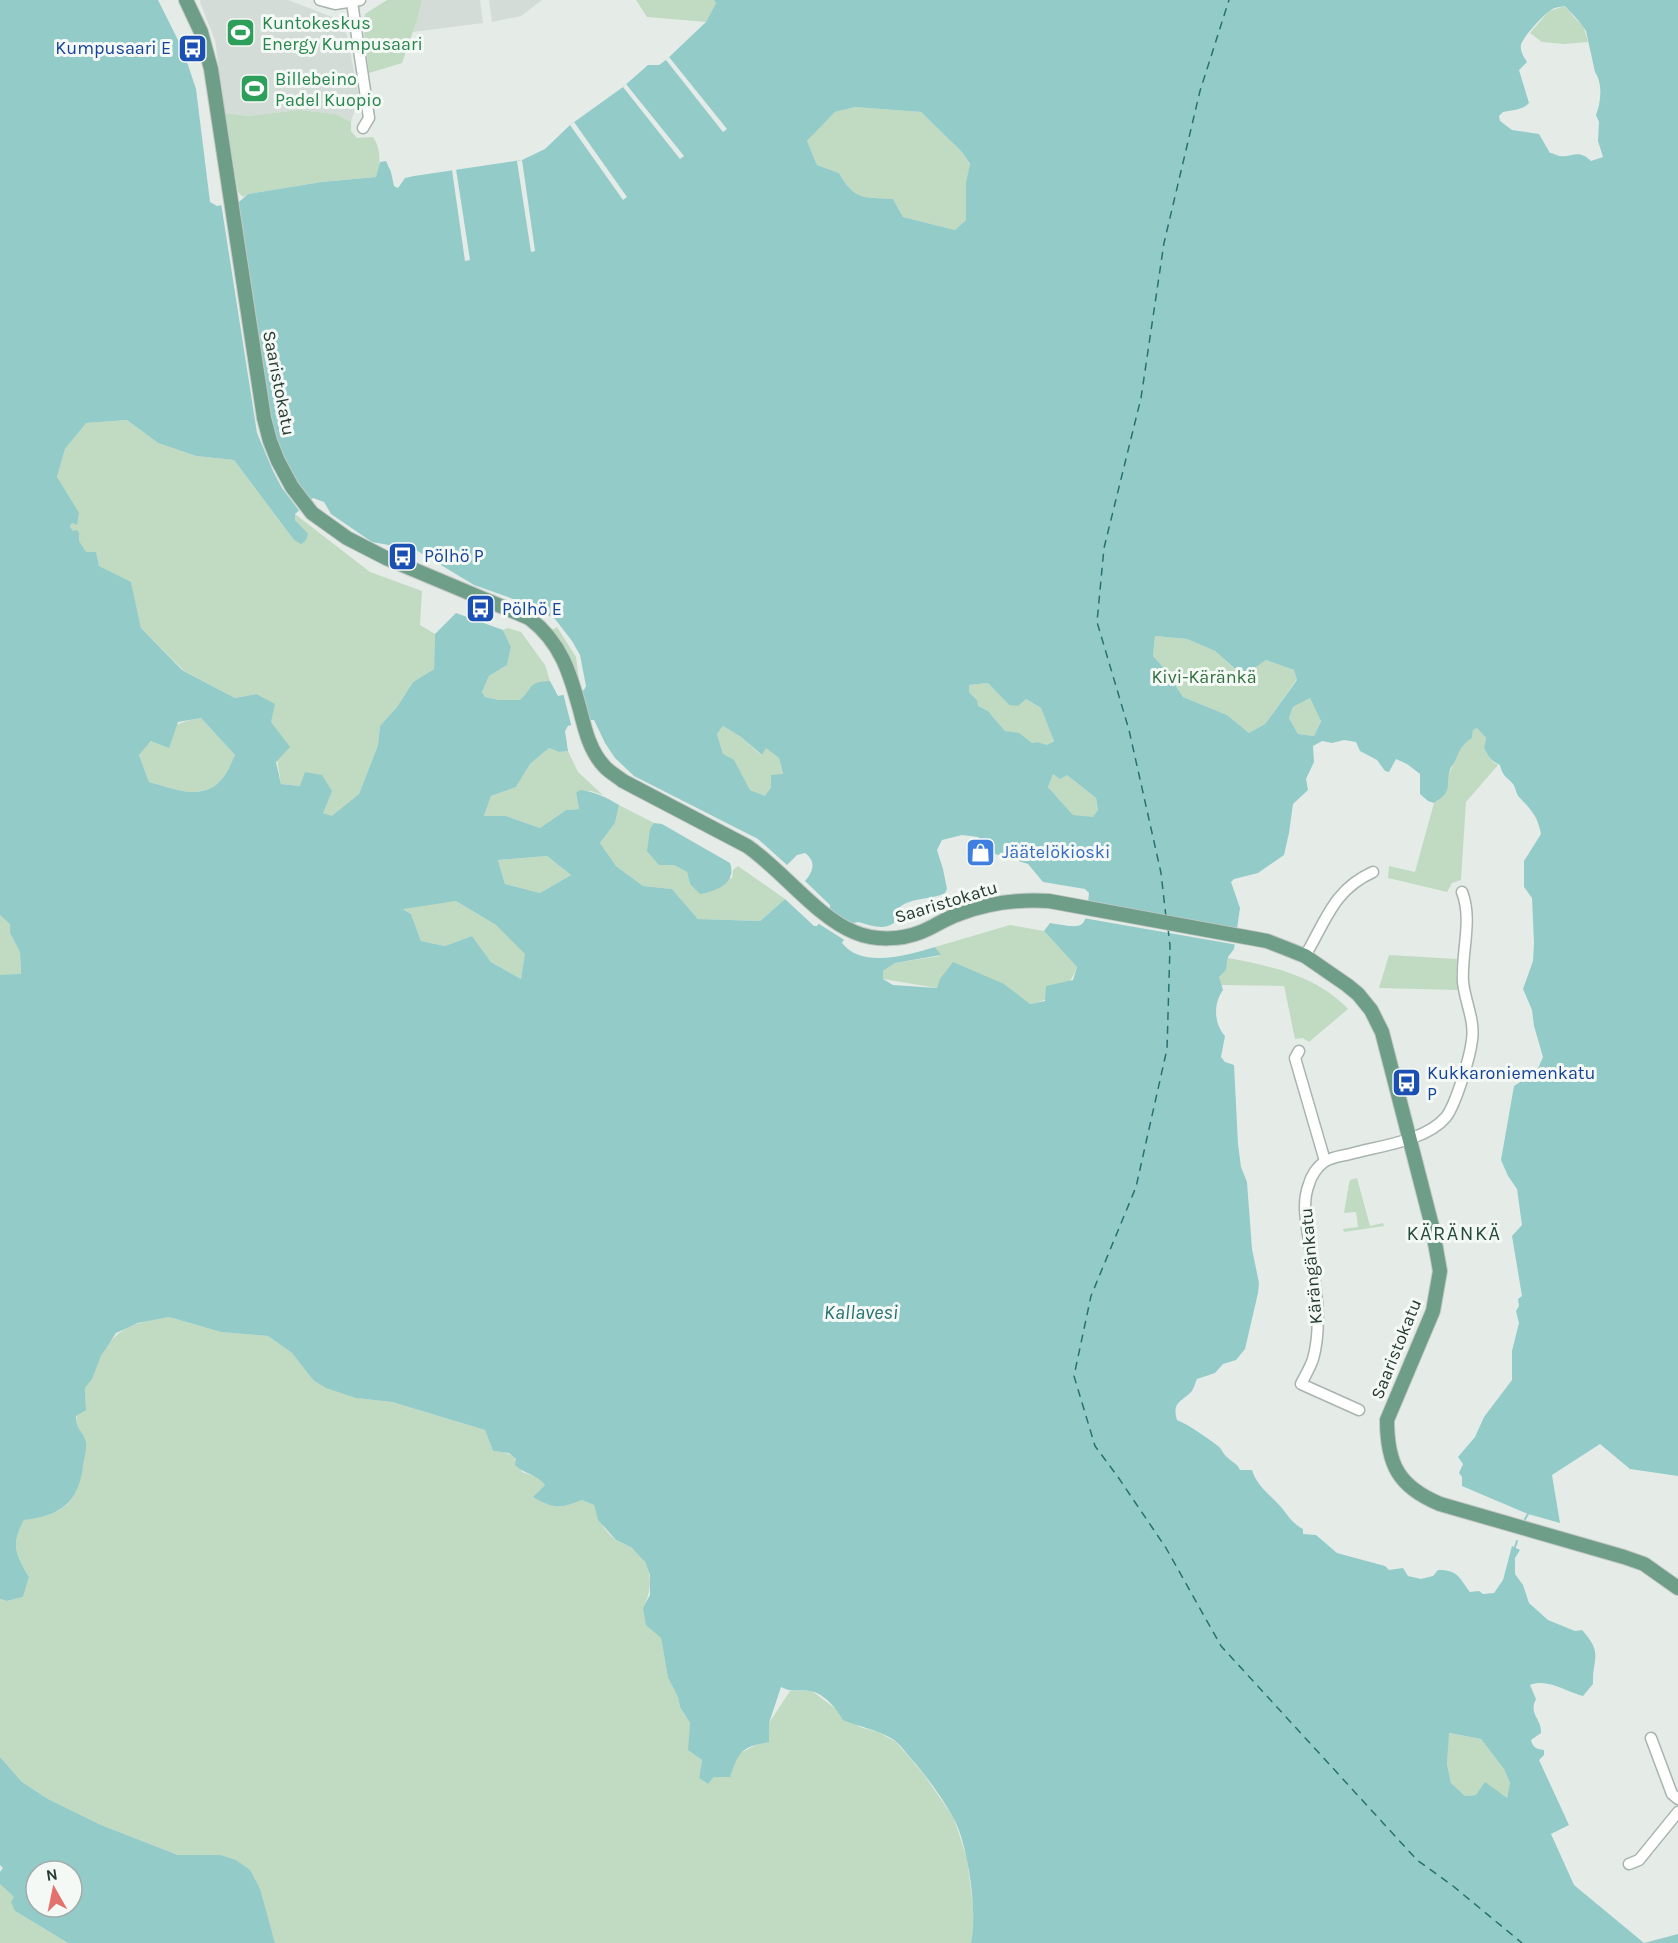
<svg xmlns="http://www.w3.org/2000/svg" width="1678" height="1943" viewBox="0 0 1678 1943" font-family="Karla,sans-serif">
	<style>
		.built { fill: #d3dcd6 }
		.green { fill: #c0dbc2 }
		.water { fill: #93cbc9; fill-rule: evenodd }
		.pier { fill: #e5ece8 }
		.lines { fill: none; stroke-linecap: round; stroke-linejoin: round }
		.stream { stroke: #93cbc9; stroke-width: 2 }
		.ferry { stroke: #267270; stroke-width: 1.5; stroke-dasharray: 8 6; stroke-linecap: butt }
		.minor-casing { stroke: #a8b4ae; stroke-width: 13 }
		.major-casing { stroke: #c2c8c6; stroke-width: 16 }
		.minor { stroke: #fff; stroke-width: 10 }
		.major { stroke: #6e9d88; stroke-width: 14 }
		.labels { text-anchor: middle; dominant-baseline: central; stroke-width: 6; stroke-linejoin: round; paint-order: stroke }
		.leisure-label { font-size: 18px; fill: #27864d; stroke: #f5f9f6; text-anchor: start }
		.transit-label { font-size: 18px; fill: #164399; stroke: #f5f9f6; text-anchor: start }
		.street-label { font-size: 18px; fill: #263c32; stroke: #f5f9f6 }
		.park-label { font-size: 18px; fill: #356f40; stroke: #f5f9f6 }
		.shop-label { font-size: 18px; fill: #366cbe; stroke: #f5f9f6; text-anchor: start }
		.neighbourhood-label { font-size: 20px; letter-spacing: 1.5px; fill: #244c3b; stroke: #f5f9f6 }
		.water-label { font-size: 20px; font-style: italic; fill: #267270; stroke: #f5f9f6 }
	</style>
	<rect width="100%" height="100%" fill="#e5ece8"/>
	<!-- built -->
	<g class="built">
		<polygon points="201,0 288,0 332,17 342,25 347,35 359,97 351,122 335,114 299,110 248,116 225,113 215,40 200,2"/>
		<polygon points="422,0 480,0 483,23 413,32"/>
		<polygon points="489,0 542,0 521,16 492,22"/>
	</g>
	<!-- green -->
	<g class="green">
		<polygon points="387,0 422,0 417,20 402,63 369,73 363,24 365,14"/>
		<polygon points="636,0 714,0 716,3 706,22 647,17"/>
		<path d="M 1565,6 C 1571,13 1576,21 1583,25 L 1588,42 L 1564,44 L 1542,42 L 1530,33 L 1549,11 Z"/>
		<path d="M 855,107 L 921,112 L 962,152 L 970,165 L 966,182 L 966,220 L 955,230 L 903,217 L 893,199 C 863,197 855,201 839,173 L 817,165 L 807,141 L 835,112 Z"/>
		<path d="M 299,110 L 335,114 L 351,122 L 351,131 L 357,138 L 373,137 C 381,148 381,165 376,177 L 320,182 L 248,194 L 243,197 L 238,192 L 225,113 L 248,116 Z"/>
		<polygon points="127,420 158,443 196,456 234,460 294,540 300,526 295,520 295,514 370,572 422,591 420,625 435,634 434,669 413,682 397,707 380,726 378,745 359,794 332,817 323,813 300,786 281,784 271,722 256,694 235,698 183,670 141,628 131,583 99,566 96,552 86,553 70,528 72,523 77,525 57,477 65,449 85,423"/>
		<polygon points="557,627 576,657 579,680 576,682 562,644 552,630"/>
		<path d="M 508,628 L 521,632 L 545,665 L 550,681 C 526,683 534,688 520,701 L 499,700 L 485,697 L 482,692 L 489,676 L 507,665 L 511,647 L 503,630 Z"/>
		<polygon points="1155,636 1187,639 1215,651 1242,676 1266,660 1294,670 1297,679 1265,724 1249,733 1227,715 1183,697 1164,668 1153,656"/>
		<polygon points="988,683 1009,705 1026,699 1041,708 1054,740 1047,746 1037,742 1031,743 1018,733 1005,731 988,711 977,706 977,700 969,692 969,685"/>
		<polygon points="1310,698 1321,720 1314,736 1298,734 1289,718 1293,707"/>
		<path d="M 201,718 L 235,755 C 231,763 227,773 221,780 C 202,802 172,788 149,782 L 139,755 C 158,732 172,723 201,718 Z"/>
		<polygon points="723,726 741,737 761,755 766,747 779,758 783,775 771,787 765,796 750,790 723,754 717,734"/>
		<polygon points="1477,728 1486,738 1484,749 1493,762 1498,765 1466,802 1461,880 1452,883 1447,892 1388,878 1389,866 1415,872 1434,803 1440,799 1459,748 1472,738 1473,730"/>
		<polygon points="549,748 559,752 568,751 578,772 603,795 591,791 576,794 579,809 566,810 540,828 506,816 484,816 491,796 516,787 530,764"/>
		<polygon points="1053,773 1067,775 1096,798 1098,810 1093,818 1073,815 1048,787"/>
		<path d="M 619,805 L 654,823 C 646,836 654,850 659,865 L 674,865 L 687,872 L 690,884 L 732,878 L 733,870 L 738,866 L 785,899 L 760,921 L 698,919 L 672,889 L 643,886 L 616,866 L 600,843 L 615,823 Z"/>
		<polygon points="547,856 571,875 540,893 505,884 498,860"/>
		<polygon points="456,901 496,925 526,954 521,979 491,962 472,936 445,946 421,941 411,914 402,908"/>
		<polygon points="0,915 11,924 10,933 20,952 21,975 0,975"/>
		<path d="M 1010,925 L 1044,931 L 1077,967 C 1070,988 1051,1001 1029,1004 L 1004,984 L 937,988 L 883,979 L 883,971 L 895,963 L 940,956 L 935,947 Z"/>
		<polygon points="1389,955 1457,959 1456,975 1458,990 1379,988"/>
		<path d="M 1228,958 C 1271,966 1317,976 1348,1009 L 1309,1042 L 1303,1038 L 1295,1039 L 1284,986 L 1221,985 L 1219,977 L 1226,970 Z"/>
		<polygon points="1357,1178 1370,1226 1383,1223 1384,1226 1344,1232 1343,1229 1358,1227 1356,1212 1344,1213 1348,1189 1350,1189 1348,1188 1350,1180"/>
		<path d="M 169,1317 L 221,1332 L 268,1336 L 292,1353 L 313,1380 L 356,1398 L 392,1402 L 485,1430 L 493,1451 C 512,1453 514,1454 522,1472 L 540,1478 L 545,1485 L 534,1497 C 555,1509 560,1509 582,1500 L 594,1505 C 597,1518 604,1531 616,1540 C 621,1544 628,1545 633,1549 C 653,1565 654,1586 643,1609 L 661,1638 L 668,1678 L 678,1697 L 680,1707 L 690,1723 L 689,1750 L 702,1760 L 699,1778 L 708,1784 C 725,1764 743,1747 769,1741 L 769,1723 L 790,1691 L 812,1691 L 860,1727 L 878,1732 L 896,1742 L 922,1772 L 954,1818 L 967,1859 L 973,1906 L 974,1931 L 971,1943 L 275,1943 L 270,1926 L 220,1855 L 178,1855 L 101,1825 L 48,1799 L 22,1782 L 0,1757 L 0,1599 L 7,1601 L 23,1597 L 29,1577 C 15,1554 11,1544 24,1520 C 81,1513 77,1490 86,1442 L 76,1425 L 77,1415 L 86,1409 L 85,1388 C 94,1377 95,1366 102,1354 C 119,1324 138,1323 169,1317 Z"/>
		<polygon points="1448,1733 1481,1739 1504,1769 1510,1783 1507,1798 1476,1795 1465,1796 1451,1783 1447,1764"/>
		<polygon points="0,1884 14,1897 15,1911 68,1943 0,1943"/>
	</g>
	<!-- water -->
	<g class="water">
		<path d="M 0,0 L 158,0 L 183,50 L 196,89 L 210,202 L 217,206 L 239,202 L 248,194 L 321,182 L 376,177 L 380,162 L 386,161 L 391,172 L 394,186 L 398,188 L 405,178 L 414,176 L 522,160 L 545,149 L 570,125 L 623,87 L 648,65 L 659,65 L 666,60 L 706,22 L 716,3 L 714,0 L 1678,0 L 1678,1476 L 1630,1469 L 1600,1444 L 1552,1475 L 1560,1523 L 1528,1514 L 1462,1486 L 1462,1477 L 1459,1473 L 1463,1464 L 1458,1457 L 1475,1437 L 1484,1417 L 1512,1380 L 1512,1351 L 1519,1323 L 1516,1311 L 1519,1306 L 1518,1299 L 1522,1296 L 1512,1236 L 1522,1225 L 1517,1189 L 1508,1176 L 1501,1160 L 1514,1086 L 1537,1071 L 1543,1057 L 1534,1026 L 1532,1010 L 1523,989 L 1533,961 L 1534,943 L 1532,898 L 1524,887 L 1524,861 L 1541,834 C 1537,815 1532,811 1519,797 C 1516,794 1516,788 1513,784 C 1507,776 1503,778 1500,765 C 1491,761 1488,756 1484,748 L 1486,738 L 1477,728 L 1473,730 L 1472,738 C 1460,747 1461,748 1455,761 C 1454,764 1451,766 1450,770 C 1445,786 1454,791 1434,803 L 1428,801 L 1420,794 L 1420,774 L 1407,764 L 1396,759 L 1389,772 L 1385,771 L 1377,760 L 1360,751 L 1356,742 L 1344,740 L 1332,743 L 1322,741 L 1313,746 L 1314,762 L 1306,779 L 1308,790 L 1293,804 L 1289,833 L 1284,855 L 1258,873 L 1234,879 L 1231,882 L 1240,908 L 1234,949 L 1228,957 L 1226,970 L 1219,977 L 1223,990 C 1213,1004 1214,1024 1225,1036 L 1221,1057 L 1225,1062 L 1234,1065 L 1238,1144 L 1241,1167 L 1247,1182 L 1252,1249 L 1259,1283 L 1258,1293 L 1245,1349 L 1236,1360 L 1223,1364 L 1215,1373 L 1197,1379 C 1195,1383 1194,1389 1191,1392 C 1180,1403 1172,1402 1177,1420 C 1191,1426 1206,1437 1218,1446 C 1222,1449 1223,1454 1227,1457 C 1233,1463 1237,1463 1240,1470 L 1252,1470 C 1258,1489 1274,1497 1285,1512 C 1291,1520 1294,1524 1303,1529 L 1303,1534 L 1316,1535 L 1337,1553 L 1385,1566 L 1389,1570 L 1403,1568 L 1408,1576 L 1421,1579 L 1433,1576 L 1438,1570 C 1459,1570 1459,1578 1470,1592 L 1479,1591 L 1483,1594 L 1494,1593 L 1503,1580 L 1512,1546 L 1520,1550 L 1515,1558 L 1515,1574 L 1523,1585 L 1529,1603 L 1548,1620 L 1575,1631 L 1582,1630 C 1604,1654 1592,1658 1593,1684 L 1583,1696 C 1566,1692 1548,1678 1530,1685 L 1536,1699 C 1528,1714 1542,1719 1541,1733 L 1531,1740 C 1533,1748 1537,1749 1544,1750 L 1544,1755 L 1539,1760 L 1569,1825 L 1551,1834 L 1574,1885 L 1644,1943 L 1678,1934 L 1678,1943 L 971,1943 C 978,1914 968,1843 953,1817 C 943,1799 929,1780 916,1764 C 909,1757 902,1746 894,1740 C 879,1730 860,1727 843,1720 C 837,1709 824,1693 810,1691 C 798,1689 793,1693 781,1687 L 769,1723 L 769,1742 C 741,1747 739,1751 730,1777 L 714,1777 L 708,1784 L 699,1778 L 702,1760 L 688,1750 L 690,1723 L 680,1707 L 678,1697 L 668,1678 L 661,1638 L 646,1625 L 643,1608 L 650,1595 L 650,1575 L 645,1562 L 632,1548 L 616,1540 L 598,1520 L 594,1505 L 582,1500 C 560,1509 554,1509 533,1497 L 545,1485 C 537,1474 524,1474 515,1465 L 516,1459 L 509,1453 L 493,1451 L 485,1430 L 392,1402 L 356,1398 L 326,1388 L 313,1380 L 292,1353 L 268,1336 L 221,1332 L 169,1317 L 138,1323 L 116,1333 L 101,1356 L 92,1379 L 85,1388 L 86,1410 L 76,1416 C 76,1431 83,1430 86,1442 C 87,1448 84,1459 83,1465 C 79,1503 60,1516 24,1520 C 11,1544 15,1554 29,1577 L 23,1597 L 7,1601 L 0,1599 L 0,975 L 21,974 L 20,952 L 10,933 L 10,924 L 0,915 ZM 1565,6 C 1572,14 1581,22 1586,31 L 1595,72 C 1603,84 1601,102 1596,115 L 1599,122 L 1598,141 L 1603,157 L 1591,161 C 1578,148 1572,158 1559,156 C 1556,155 1553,153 1550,153 L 1539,134 L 1512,130 L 1500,121 L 1499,116 L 1503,112 C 1511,110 1523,110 1529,103 L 1519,70 L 1527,62 C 1524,57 1520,52 1521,45 C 1522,38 1544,14 1551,10 C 1555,7 1560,7 1565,6 ZM 855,107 L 921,112 L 962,152 L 970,164 L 966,182 L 966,220 L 955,230 L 903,217 L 893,199 C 863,197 855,201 839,173 L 817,165 L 807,141 L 835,112 ZM 127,420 L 158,443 L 196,456 L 234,460 L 294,540 L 301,544 L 306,540 L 308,534 L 295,520 L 295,514 L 313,498 L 324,502 L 331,514 L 372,542 L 416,550 L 474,585 L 530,605 L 555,619 L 572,641 L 580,655 L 586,686 L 584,690 L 558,696 L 550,681 C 526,682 534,688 520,700 L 499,700 L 485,697 L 482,692 L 489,676 L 507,665 L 511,647 L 503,630 L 456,613 L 435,634 L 434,669 L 413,682 L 397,707 L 380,726 L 378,745 L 359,794 L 332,816 L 323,813 L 332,791 L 322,775 L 305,772 L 300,786 L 281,784 L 276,762 L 290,747 L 271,722 L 275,704 L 256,694 L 235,698 L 182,670 L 141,628 L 131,582 L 99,566 L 96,552 L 86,552 L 79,541 L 79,533 L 77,530 L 73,531 L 70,527 L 72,523 L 77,525 L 79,513 L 57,477 L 65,449 L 86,423 ZM 1155,636 L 1187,639 L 1215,651 L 1243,676 L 1266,660 L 1294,670 L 1297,680 L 1265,724 L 1249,733 L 1227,715 L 1183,697 L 1164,668 L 1153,656 ZM 988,683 L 1009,705 L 1018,706 L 1026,699 L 1041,708 L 1054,741 L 1047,745 L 1037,742 L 1032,743 L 1019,733 L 1005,731 L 988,711 L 978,706 L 977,700 L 969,692 L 969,685 ZM 1310,698 L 1321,721 L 1314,736 L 1298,734 L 1289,718 L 1293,707 ZM 201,718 L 235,755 C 231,763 227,774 221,780 C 202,802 172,788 149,782 L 139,755 L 151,741 L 169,748 L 178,722 ZM 590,720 L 594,720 L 605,743 L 615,758 L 634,776 L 758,839 L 787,865 L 797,855 L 805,853 C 816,861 814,871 805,881 L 830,905 L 830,908 L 817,926 L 814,926 L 785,899 L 760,921 L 698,919 L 672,889 L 643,886 L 616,866 L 600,843 L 615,823 L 619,805 C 606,797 595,792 580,790 L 576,793 L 579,809 L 566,810 L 540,828 L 506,816 L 484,816 L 491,796 L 516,787 L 530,764 L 549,748 L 559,752 L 568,751 L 565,731 L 568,726 ZM 723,726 L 741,737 L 762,755 L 766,748 L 779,758 L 783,774 L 771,775 L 771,787 L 765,796 L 750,790 L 734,760 L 723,754 L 717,734 ZM 1053,774 L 1060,779 L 1067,775 L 1096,798 L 1098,810 L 1093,817 L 1073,815 L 1048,787 ZM 962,835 L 978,837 L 995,854 L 1028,864 L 1043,882 L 1085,889 L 1089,893 C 1085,930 1087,929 1050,923 L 1044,931 L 1077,967 L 1073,980 L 1046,986 L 1045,1001 L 1030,1004 L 1004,984 L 953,962 L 940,979 L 937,988 L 893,985 L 883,979 L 883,971 L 895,963 L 941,955 L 935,947 C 908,955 862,969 842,943 L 854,923 L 858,922 C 870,925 883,931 894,923 C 893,895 928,902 945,893 L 947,889 L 943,869 L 937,850 L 942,840 ZM 547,856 L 571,875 L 540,893 L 505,884 L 498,860 ZM 456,901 L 496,925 L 525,954 L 521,979 L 491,962 L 472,936 L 445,946 L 421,941 L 411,914 L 403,909 ZM 1449,1733 L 1481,1739 L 1504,1769 L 1510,1783 L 1507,1798 L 1485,1782 L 1476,1795 L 1465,1796 L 1451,1783 L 1447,1764 Z"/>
		<path d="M 654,823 L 662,824 L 730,863 C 737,883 717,891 700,894 L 690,884 L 687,872 L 674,865 L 659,865 L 647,851 L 650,829 Z"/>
		<path d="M 0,1757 L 22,1782 L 48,1799 L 101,1825 L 178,1855 L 220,1855 L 236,1860 L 250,1870 L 260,1889 L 275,1943 L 68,1943 L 15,1911 L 11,1902 L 14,1897 L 0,1884 L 0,1872 L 3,1868 L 0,1865 ZM 36,1871 L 72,1871 L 72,1907 L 36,1907 Z"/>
	</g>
	<!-- pier -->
	<g class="pier">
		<polygon points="669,57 727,129 723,132 666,60"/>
		<polygon points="626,84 684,156 680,159 623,87"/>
		<polygon points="574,122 627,197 623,200 570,125"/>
		<polygon points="522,160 535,251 531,252 517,161"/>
		<polygon points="456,169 470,260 465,261 452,170"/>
		<polygon points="236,200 269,413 278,447 296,480 313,503 301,513 282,488 273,471 257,433 221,203"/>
		<polygon points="578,690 587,723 572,728 563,693"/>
		<polygon points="1085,901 1241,929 1238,945 1083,918"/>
		<polygon points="827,908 839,918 855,926 846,941 816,922"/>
	</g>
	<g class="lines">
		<!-- stream -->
		<g class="stream">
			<polyline points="1525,1519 1528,1514"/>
			<polyline points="1515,1547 1517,1541"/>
		</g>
		<!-- ferry -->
		<g class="ferry">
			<polyline points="1166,917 1161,873 1129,730 1097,622 1104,548 1141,398 1164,243 1200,91 1229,0"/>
			<polyline points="1168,928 1170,946 1167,1049 1136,1187 1091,1296 1074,1376 1095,1446 1118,1477 1166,1548 1221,1646 1417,1860 1453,1886 1522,1943"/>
		</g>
		<defs>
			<g id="minor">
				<polyline points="320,0 335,4 360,0"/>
				<polyline points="352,2 369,118 363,128"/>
				<path d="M 1305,956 C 1326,921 1333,890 1373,872"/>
				<polyline points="1299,1051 1295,1058 1325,1161"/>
				<path d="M 1359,1410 L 1301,1384 C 1305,1376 1310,1368 1313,1359 C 1323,1323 1315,1283 1310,1247 C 1307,1226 1301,1204 1309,1184 C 1311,1176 1317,1167 1324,1162 C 1331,1157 1342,1156 1350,1154 C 1379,1146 1426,1141 1446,1117 C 1456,1104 1470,1057 1472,1040 C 1475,1020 1465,1002 1463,982 C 1461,953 1473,920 1462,892"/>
				<polyline points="1651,1738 1672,1794 1678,1799"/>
				<polyline points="1629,1864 1639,1860 1678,1812"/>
			</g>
			<path id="major" d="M 186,0 L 201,32 L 211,69 L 264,418 L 270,441 L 278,461 L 292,487 L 312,513 L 347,538 L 386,558 L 529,618 C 561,642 570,673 580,710 C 585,730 590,751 604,766 C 609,772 617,776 623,781 L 747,846 C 781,869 817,917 854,932 C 875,941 901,940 921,932 C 934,927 946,918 959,914 C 988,903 1017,899 1049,901 L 1267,941 L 1285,948 L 1305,956 L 1347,985 L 1358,994 L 1371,1010 L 1382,1032 L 1432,1226 L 1440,1271 L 1433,1311 L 1387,1420 C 1387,1465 1399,1487 1440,1504 L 1624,1557 L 1644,1564 L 1678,1588"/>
		</defs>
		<!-- minor casing -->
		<use href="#minor" class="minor-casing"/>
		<!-- major casing -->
		<use href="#major" class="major-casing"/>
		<!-- minor -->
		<use href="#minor" class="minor"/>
		<!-- major -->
		<use href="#major" class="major"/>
	</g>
	<!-- icons -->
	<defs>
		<symbol id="stadium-square" viewBox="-11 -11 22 22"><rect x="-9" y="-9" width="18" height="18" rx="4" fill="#2e9e5b" stroke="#f5f9f6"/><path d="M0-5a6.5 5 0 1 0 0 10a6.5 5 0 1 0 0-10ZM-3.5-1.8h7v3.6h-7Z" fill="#fff"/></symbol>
		<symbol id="bus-square" viewBox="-11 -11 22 22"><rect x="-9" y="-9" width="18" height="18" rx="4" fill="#1a4fb4" stroke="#f5f9f6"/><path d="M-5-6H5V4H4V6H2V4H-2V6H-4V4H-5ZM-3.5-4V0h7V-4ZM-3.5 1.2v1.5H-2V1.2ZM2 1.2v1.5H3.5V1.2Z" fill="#fff"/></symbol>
		<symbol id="shop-square" viewBox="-11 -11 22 22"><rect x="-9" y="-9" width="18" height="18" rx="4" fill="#3f7fe0" stroke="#f5f9f6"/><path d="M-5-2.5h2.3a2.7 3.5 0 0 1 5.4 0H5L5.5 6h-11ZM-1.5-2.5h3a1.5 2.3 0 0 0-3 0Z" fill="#fff"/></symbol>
	</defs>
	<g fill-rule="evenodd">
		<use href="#stadium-square" x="224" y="16" width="33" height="33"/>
		<use href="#bus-square" x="176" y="32" width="33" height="33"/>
		<use href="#stadium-square" x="238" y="72" width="33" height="33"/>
		<use href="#bus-square" x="386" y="540" width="33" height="33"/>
		<use href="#bus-square" x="464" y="592" width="33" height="33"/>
		<use href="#shop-square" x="964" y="836" width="33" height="33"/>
		<use href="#bus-square" x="1390" y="1066" width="33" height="33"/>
	</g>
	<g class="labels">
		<!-- leisure labels -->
		<g class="leisure-label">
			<text x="262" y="23">Kuntokeskus<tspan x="262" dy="21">Energy Kumpusaari</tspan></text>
			<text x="275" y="79">Billebeino<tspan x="275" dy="21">Padel Kuopio</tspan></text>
		</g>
		<!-- transit labels -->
		<g class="transit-label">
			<text x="171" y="48" text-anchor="end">Kumpusaari E</text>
			<text x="424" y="556">Pölhö P</text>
			<text x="502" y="609">Pölhö E</text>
			<text x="1427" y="1073">Kukkaroniemenkatu<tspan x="1427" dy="21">P</tspan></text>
		</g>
		<!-- street labels -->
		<g class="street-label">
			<text transform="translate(279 383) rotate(79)">Saaristokatu</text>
			<text transform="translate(946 902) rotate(-17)">Saaristokatu</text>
			<text transform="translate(1311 1266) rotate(-95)">Kärängänkatu</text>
			<text transform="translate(1396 1349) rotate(-68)">Saaristokatu</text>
		</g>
		<!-- park labels -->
		<g class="park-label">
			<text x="1204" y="677">Kivi-Käränkä</text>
		</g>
		<!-- shop labels -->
		<g class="shop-label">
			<text x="1002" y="852">Jäätelökioski</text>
		</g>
		<!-- neighbourhood labels -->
		<g class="neighbourhood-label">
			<text x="1454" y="1233">KÄRÄNKÄ</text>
		</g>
		<!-- water labels -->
		<g class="water-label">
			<text x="861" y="1312">Kallavesi</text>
		</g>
	</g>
	<!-- north arrow -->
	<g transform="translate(54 1889) rotate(351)"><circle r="28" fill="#f5f9f6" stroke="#a2ada8" stroke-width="1.5"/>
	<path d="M0-4.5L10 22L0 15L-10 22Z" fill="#e3726d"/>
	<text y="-9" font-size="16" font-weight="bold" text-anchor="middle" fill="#263c32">N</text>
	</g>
</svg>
